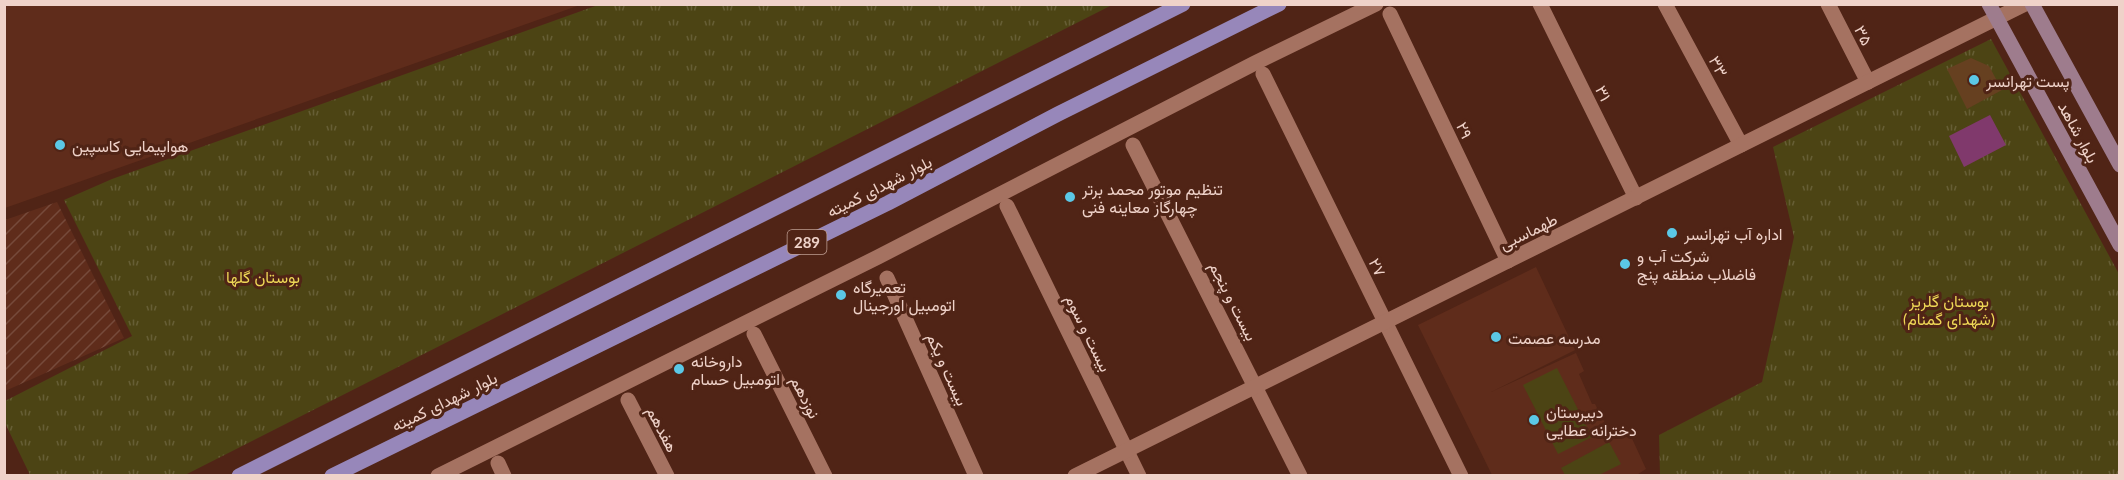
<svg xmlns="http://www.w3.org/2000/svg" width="2124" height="480" viewBox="0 0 2124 480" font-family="Lato,Vazirmatn,sans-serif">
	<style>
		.built { fill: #5f2c1b }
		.industrial { fill: url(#industrial-furrows) }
		.grass { fill: #4c4414 }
		.park { fill: url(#park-tufts) }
		.water { fill: #80396c }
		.building { fill: #664020 }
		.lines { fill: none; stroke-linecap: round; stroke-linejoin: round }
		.minor { stroke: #a57261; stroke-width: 15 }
		.tertiary { stroke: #a57261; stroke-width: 15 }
		.secondary { stroke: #9e7c8d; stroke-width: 15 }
		.primary { stroke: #9787ba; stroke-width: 15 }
		.poi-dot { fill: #5bc8e6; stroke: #502416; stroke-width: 2 }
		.labels { text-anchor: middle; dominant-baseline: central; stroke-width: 6; stroke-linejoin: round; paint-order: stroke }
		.shield { fill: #502416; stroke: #bf9e93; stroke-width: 1.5 }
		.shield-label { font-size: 15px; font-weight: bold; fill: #efd2c9 }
		.street-label { font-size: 16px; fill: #efd2c9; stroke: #502416 }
		.poi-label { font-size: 16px; fill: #efd2c9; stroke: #502416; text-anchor: start }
		.park-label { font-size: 16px; fill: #eed756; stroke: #502416 }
	</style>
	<defs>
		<pattern id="industrial-furrows" width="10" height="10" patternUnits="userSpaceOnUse" patternTransform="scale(1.5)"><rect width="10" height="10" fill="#5f2c1b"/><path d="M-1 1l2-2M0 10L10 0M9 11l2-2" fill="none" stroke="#764a3b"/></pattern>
		<pattern id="park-tufts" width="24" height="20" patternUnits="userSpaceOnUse" patternTransform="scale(1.5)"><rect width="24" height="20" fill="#4c4414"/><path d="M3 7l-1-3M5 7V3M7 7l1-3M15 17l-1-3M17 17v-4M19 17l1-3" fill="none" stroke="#665e35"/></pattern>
	</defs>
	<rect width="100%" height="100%" fill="#502416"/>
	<!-- built -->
	<g class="built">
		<polygon points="5,4 580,4 580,5 5,208"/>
		<polygon points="1536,267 1575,350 1491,392 1576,353 1584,371 1579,374 1592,404 1595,404 1613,438 1629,432 1646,469 1635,476 1492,475 1418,325"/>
	</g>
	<!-- industrial -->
	<polygon class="industrial" points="57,202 124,338 5,391 5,220"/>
	<!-- grass -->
	<g class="grass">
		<polygon points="1557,368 1592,437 1558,454 1523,385"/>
		<polygon points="1609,442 1621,464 1599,475 1565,475 1561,468"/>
	</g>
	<!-- park -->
	<g class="park">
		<polygon points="598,5 1112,5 185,475 30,475 5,423 5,401 132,336 64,200 112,179"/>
		<polygon points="1991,39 2119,274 2119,475 1660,475 1659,435 1762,382 1794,237 1773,147"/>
	</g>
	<!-- water -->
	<polygon class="water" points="1990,115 2006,145 1964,167 1949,136"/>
	<!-- building -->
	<polygon class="building" points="1971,58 1989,66 2002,90 1967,109 1947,69"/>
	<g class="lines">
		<!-- minor -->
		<g class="minor">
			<polyline points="1540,4 1636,198"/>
			<polyline points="1665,4 1741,145"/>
			<polyline points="1828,4 1868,82"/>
			<polyline points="1390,14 1508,261"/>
			<polyline points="1263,74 1461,476"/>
			<polyline points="1133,145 1300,476"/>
			<polyline points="1007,206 1139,476"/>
			<polyline points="887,278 976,476"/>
			<polyline points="754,334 825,476"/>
			<polyline points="628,400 667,476"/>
			<polyline points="498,463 504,476"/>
		</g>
		<!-- tertiary -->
		<g class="tertiary">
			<polyline points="438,476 878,257 1255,63 1376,4"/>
			<polyline points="1075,476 2025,4"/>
		</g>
		<!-- secondary -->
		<g class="secondary">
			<polyline points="1989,4 2120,245"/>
			<polyline points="2032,4 2120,165"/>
		</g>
		<!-- primary -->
		<g class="primary">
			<polyline points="239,476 1183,4"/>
			<polyline points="332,476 888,203 1058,114 1279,4"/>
		</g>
	</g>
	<!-- markers -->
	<g class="poi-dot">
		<circle cx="1974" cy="80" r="6"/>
		<circle cx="60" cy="145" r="6"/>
		<circle cx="1070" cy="197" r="6"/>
		<circle cx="1672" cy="233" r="6"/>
		<circle cx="1625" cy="264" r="6"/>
		<circle cx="841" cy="295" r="6"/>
		<circle cx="1496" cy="337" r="6"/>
		<circle cx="679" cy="369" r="6"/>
		<circle cx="1534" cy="420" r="6"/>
	</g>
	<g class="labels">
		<!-- shield labels -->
		<rect class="shield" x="787.5" y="230" width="39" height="24" rx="4.5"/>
		<g class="shield-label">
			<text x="807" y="242">289</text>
		</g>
		<!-- street labels -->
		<g class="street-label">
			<text transform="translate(1864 35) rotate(63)">۳۵</text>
			<text transform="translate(1719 66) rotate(62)">۳۳</text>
			<text transform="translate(1604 93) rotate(64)">۳۱</text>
			<text transform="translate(1465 130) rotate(64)">۲۹</text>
			<text transform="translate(2079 132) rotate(62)">بلوار شاهد</text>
			<text transform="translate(879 186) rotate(-27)">بلوار شهدای کمیته</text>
			<text transform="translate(1528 231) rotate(-26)">طهماسبی</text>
			<text transform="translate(1378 267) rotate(64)">۲۷</text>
			<text transform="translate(1234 301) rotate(63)">بیست و پنجم</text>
			<text transform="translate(1089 333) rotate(64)">بیست و سوم</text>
			<text transform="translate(948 369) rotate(66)">بیست و یکم</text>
			<text transform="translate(806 397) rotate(63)">نوزدهم</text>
			<text transform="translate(444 401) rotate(-26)">بلوار شهدای کمیته</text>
			<text transform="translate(663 429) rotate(63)">هفدهم</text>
		</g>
		<!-- poi labels -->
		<g class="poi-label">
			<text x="1986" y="80">پست تهرانسر</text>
			<text x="72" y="145">هواپیمایی کاسپین</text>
			<text x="1082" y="188">تنظیم موتور محمد برتر<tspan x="1082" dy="18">چهارگاز معاینه فنی</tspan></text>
			<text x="1684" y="233">اداره آب تهرانسر</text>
			<text x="1637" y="255">شرکت آب و<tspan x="1637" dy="18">فاضلاب منطقه پنج</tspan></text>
			<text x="853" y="286">تعمیرگاه<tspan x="853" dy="18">اتومبیل اورجینال</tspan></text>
			<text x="1508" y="337">مدرسه عصمت</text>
			<text x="691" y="360">داروخانه<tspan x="691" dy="18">اتومبیل حسام</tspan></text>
			<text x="1546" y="411">دبیرستان<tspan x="1546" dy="18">دخترانه عطایی</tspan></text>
		</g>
		<!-- park labels -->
		<g class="park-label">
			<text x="263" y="276">بوستان گلها</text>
			<text x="1949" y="300">بوستان گلریز<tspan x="1949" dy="18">(شهدای گمنام)</tspan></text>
		</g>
	</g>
	<!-- border -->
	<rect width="2124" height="480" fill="none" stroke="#efd2c9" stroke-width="12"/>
</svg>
